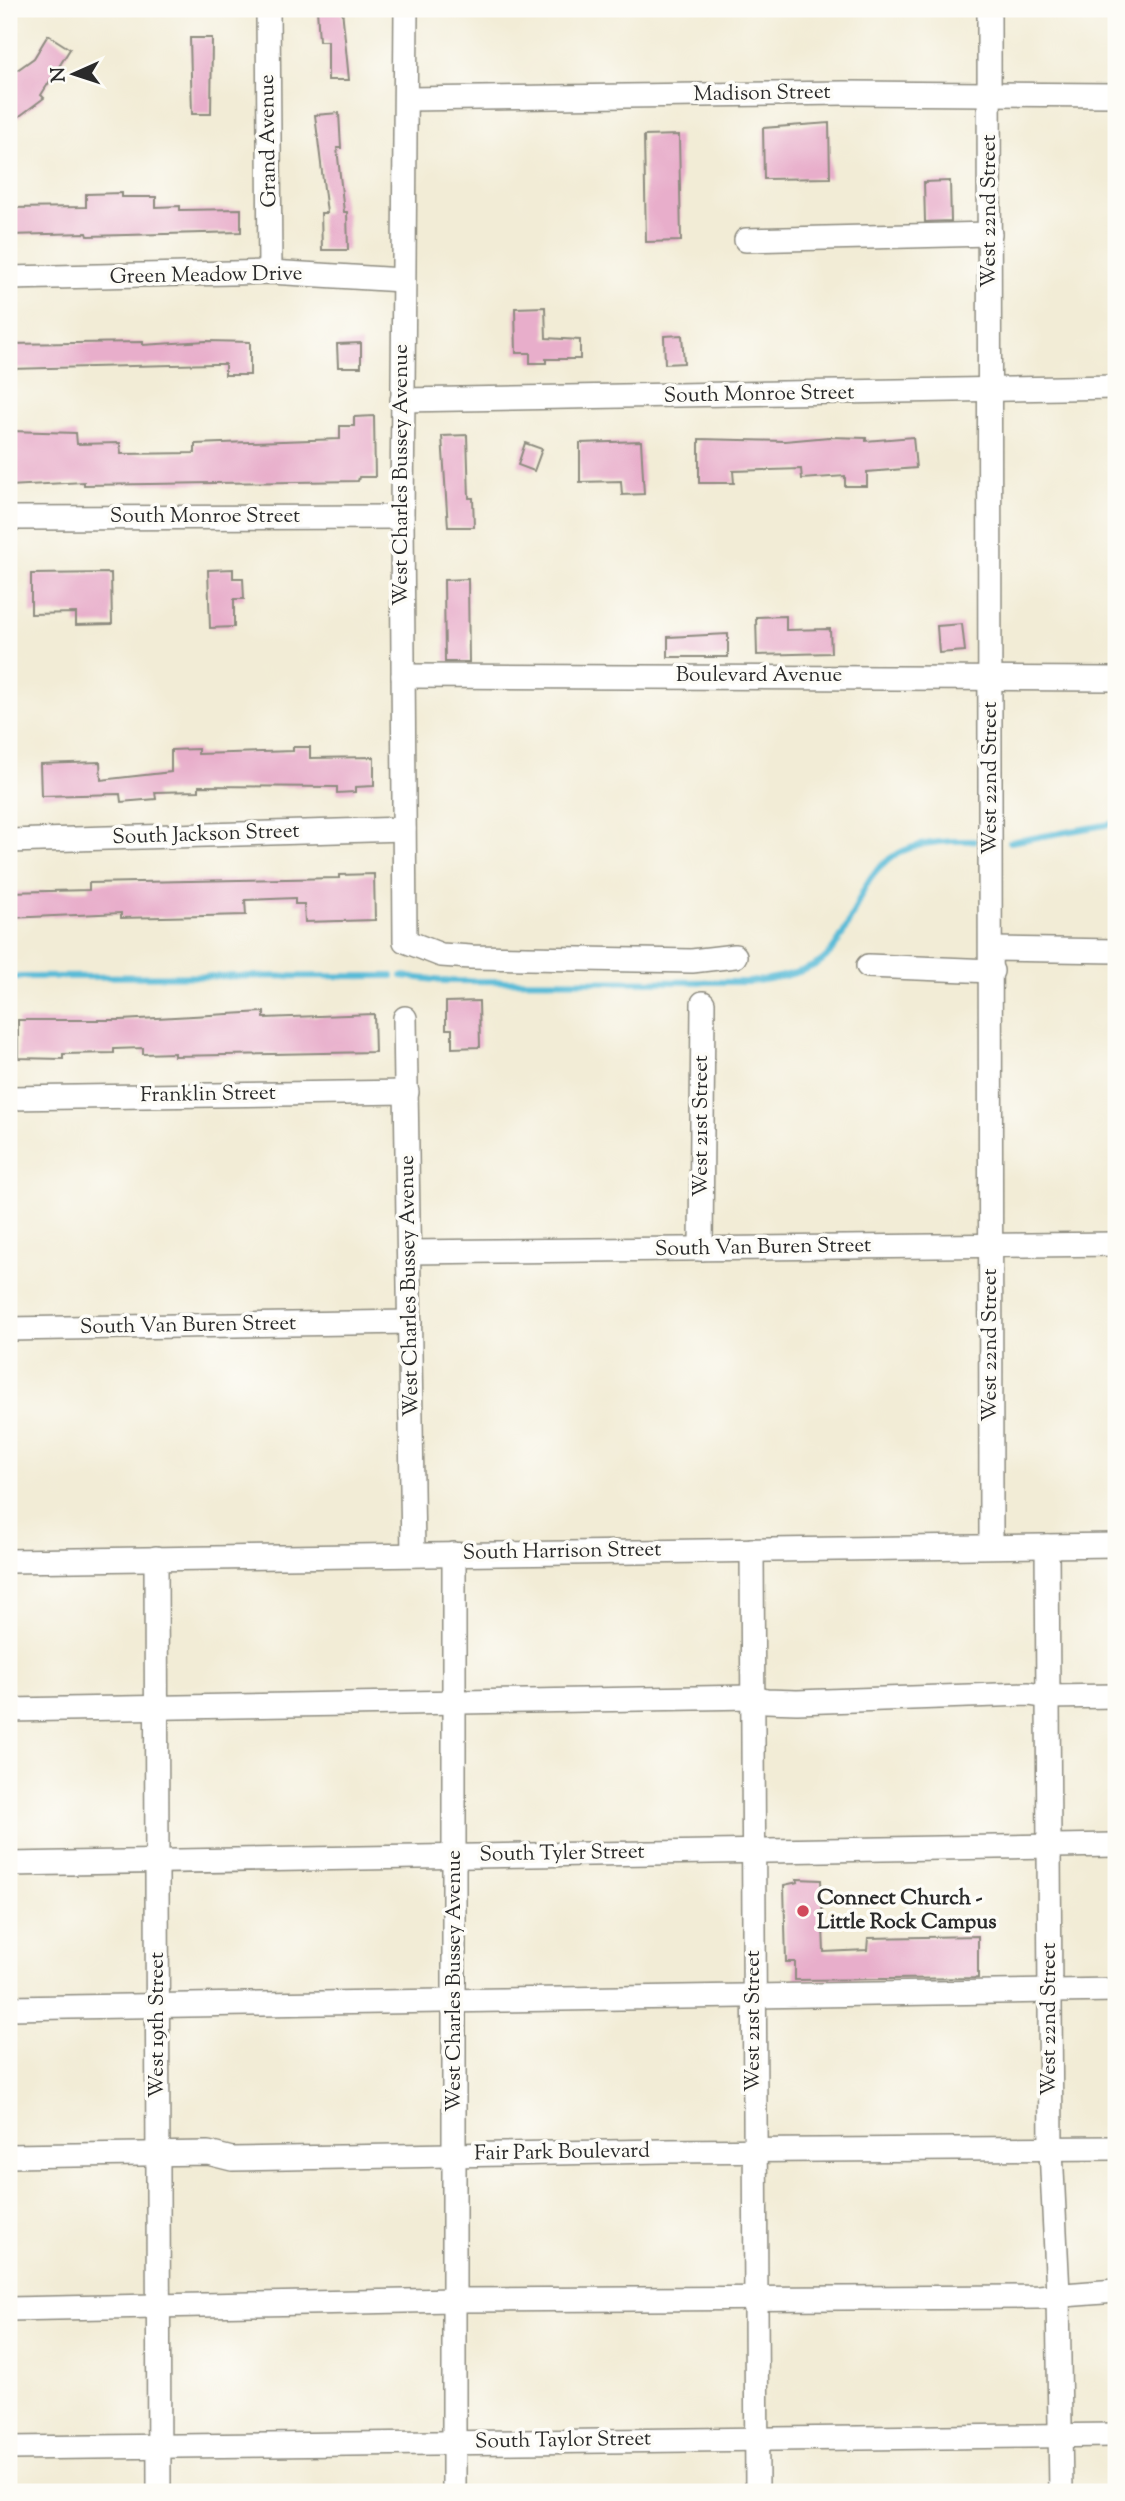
<svg xmlns="http://www.w3.org/2000/svg" width="1125" height="2501" viewBox="0 0 1125 2501" font-family="'Sorts Mill Goudy',serif">
	<style>
		.lines { fill: none; stroke-linecap: round; stroke-linejoin: round }
		.stream { stroke: #58bbd7; stroke-width: 6 }
		.building { fill: #e8aecb }
		.minor-casing { stroke: #8e8c80; stroke-width: 26 }
		.minor { stroke: #fff; stroke-width: 23 }
		.poi-dot { fill: #d1495b; stroke: #fdfcf7; stroke-width: 2.5 }
		.labels { text-anchor: middle; dominant-baseline: central; stroke-width: 7; stroke-linejoin: round; paint-order: stroke }
		.street-label { font-size: 21px; fill: #2b2b2b; stroke: #fdfcf7 }
		.poi-label { font-size: 21px; font-weight: bold; fill: #2b2b2b; stroke: #fdfcf7; text-anchor: start }
	</style>
	<rect width="100%" height="100%" fill="#fdfcf7"/>
	<filter id="ink" filterUnits="userSpaceOnUse"><feTurbulence type="fractalNoise" baseFrequency=".0143" numOctaves="2"/><feDisplacementMap in="SourceGraphic" scale="14" xChannelSelector="R" yChannelSelector="G"/><feConvolveMatrix kernelMatrix="1 2 1 2 8 2 1 2 1" color-interpolation-filters="sRGB"/></filter>
	<filter id="wash" filterUnits="userSpaceOnUse"><feTurbulence type="fractalNoise" baseFrequency=".00686" numOctaves="4" result="noise"/><feDisplacementMap in="SourceGraphic" scale="28" xChannelSelector="R" yChannelSelector="G"/><feGaussianBlur stdDeviation="1.57" result="paint"/><feColorMatrix in="noise" values="0 0 0 0 0 0 0 0 0 0 0 0 0 0 0 0 0 1.4 0 .05"/><feComposite in="paint" operator="in"/></filter>
	<g filter="url(#wash)">
		<rect width="100%" height="100%" fill="#f2ecd6"/>
		<g class="lines">
			<!-- stream -->
			<g class="stream">
				<polyline points="1010,842 1116,823"/>
				<path d="M 402,976 L 444,981 L 749,982 C 771,979 797,975 817,964 C 831,956 840,940 847,926 C 855,911 861,891 871,877 C 896,843 935,840 974,841"/>
				<polyline points="9,977 392,976"/>
			</g>
		</g>
		<g id="blocks">
			<!-- building -->
			<g class="building">
				<polygon points="317,9 342,9 349,80 328,80 328,41 319,41"/>
				<polygon points="48,35 70,49 41,95 44,98 9,124 9,76 34,58"/>
				<polygon points="190,38 212,38 211,114 192,114"/>
				<polygon points="339,113 341,148 337,148 344,212 347,212 348,250 322,250 321,213 327,213 315,115"/>
				<polygon points="829,123 830,178 764,179 763,128"/>
				<polygon points="679,135 681,241 646,242 644,136"/>
				<polygon points="950,181 951,221 925,222 924,182"/>
				<polygon points="122,193 122,197 156,197 156,207 180,206 180,210 241,209 241,232 88,236 87,233 9,235 9,208 86,207 86,194"/>
				<polygon points="545,307 546,338 580,340 580,359 546,359 546,363 530,363 530,353 516,353 515,308"/>
				<polygon points="682,335 684,363 665,364 664,336"/>
				<polygon points="206,341 250,342 250,375 225,375 225,364 214,364 9,369 9,344 143,342 143,345"/>
				<polygon points="361,343 361,367 338,367 337,344"/>
				<polygon points="374,416 375,477 359,477 358,481 84,485 84,482 9,486 10,431 76,433 77,444 120,443 121,454 195,453 195,444 340,439 340,426 354,426 354,417"/>
				<polygon points="467,435 469,498 473,498 474,527 448,527 442,436"/>
				<polygon points="829,437 866,438 866,441 913,437 916,468 867,472 867,486 845,486 845,476 802,479 801,469 733,471 734,483 699,483 699,439 785,441"/>
				<polygon points="641,441 644,494 622,495 621,481 580,482 580,443"/>
				<polygon points="525,443 542,449 534,471 518,465"/>
				<polygon points="233,569 233,578 243,578 244,599 234,599 234,627 210,628 208,570"/>
				<polygon points="111,573 112,624 76,625 76,613 31,614 31,574"/>
				<polygon points="468,579 469,662 445,662 444,580"/>
				<polygon points="786,616 786,630 830,629 831,653 757,655 756,617"/>
				<polygon points="962,624 965,651 939,653 937,626"/>
				<polygon points="728,634 728,657 668,657 668,637"/>
				<polygon points="293,747 310,747 310,758 374,757 374,786 355,787 355,792 337,793 337,787 199,786 199,791 155,792 156,799 121,802 120,794 41,796 40,764 100,762 101,780 171,772 171,750 198,749 198,754 293,751"/>
				<polygon points="374,874 375,920 305,922 304,904 295,904 295,898 245,900 246,915 121,918 121,913 9,918 9,892 89,890 89,883 339,878 339,875"/>
				<polygon points="479,1001 480,1047 452,1048 452,1029 446,1029 446,1002"/>
				<polygon points="264,1012 264,1018 374,1014 375,1052 174,1056 174,1053 143,1054 143,1048 114,1049 114,1053 63,1054 63,1059 18,1058 18,1020 121,1020"/>
				<polygon points="797,1879 821,1880 824,1952 867,1950 868,1938 978,1936 978,1978 795,1980 795,1962 786,1962 784,1885 798,1882"/>
			</g>
		</g>
	</g>
	<g filter="url(#ink)">
		<use href="#blocks" fill-opacity="0" stroke="#8e8c80" stroke-width="2"/>
		<g class="lines">
			<defs>
				<g id="minor">
					<polyline points="268,9 270,272"/>
					<polyline points="406,9 402,517 405,941 441,955 471,957 692,961 735,956"/>
					<polyline points="989,9 991,1546"/>
					<polyline points="407,99 844,93 1116,95"/>
					<polyline points="746,240 990,234"/>
					<polyline points="9,278 270,272 402,280"/>
					<polyline points="402,400 1116,387"/>
					<polyline points="9,518 402,517"/>
					<polyline points="403,676 1116,679"/>
					<polyline points="9,841 404,829"/>
					<polyline points="992,949 1116,951"/>
					<polyline points="868,966 992,971"/>
					<polyline points="405,1018 413,1555"/>
					<polyline points="9,1098 407,1092"/>
					<polyline points="701,1249 703,1003"/>
					<polyline points="409,1252 1116,1244"/>
					<polyline points="9,1329 410,1322"/>
					<polyline points="1047,1546 1051,2150 1058,2293 1061,2492"/>
					<polyline points="752,1550 757,2492"/>
					<polyline points="454,1554 454,2492"/>
					<polyline points="156,1558 159,2492"/>
					<polyline points="9,1561 1116,1545"/>
					<polyline points="9,1710 752,1697 766,1701 797,1702 1029,1694 1048,1697 1116,1696"/>
					<polyline points="9,1864 1116,1845"/>
					<polyline points="9,2008 1116,1990"/>
					<polyline points="9,2156 208,2153 232,2159 663,2151 1116,2148"/>
					<polyline points="9,2309 454,2300 1038,2297 1116,2291"/>
					<polyline points="9,2448 1116,2435"/>
				</g>
			</defs>
			<!-- minor casing -->
			<use href="#minor" class="minor-casing"/>
			<!-- minor -->
			<use href="#minor" class="minor"/>
		</g>
	</g>
	<!-- markers -->
	<circle class="poi-dot" cx="803" cy="1911" r="7"/>
	<g class="labels">
		<!-- street labels -->
		<g class="street-label">
			<text transform="translate(762 94) rotate(-1)">Madison Street</text>
			<text transform="translate(269 141) rotate(-91)">Grand Avenue</text>
			<text transform="translate(990 211) rotate(-90)">West 22nd Street</text>
			<text transform="translate(206 276) rotate(-1)">Green Meadow Drive</text>
			<text transform="translate(759 395) rotate(-1)">South Monroe Street</text>
			<text transform="translate(402 475) rotate(-90)">West Charles Bussey Avenue</text>
			<text x="205" y="517">South Monroe Street</text>
			<text x="759" y="676">Boulevard Avenue</text>
			<text transform="translate(991 778) rotate(-90)">West 22nd Street</text>
			<text transform="translate(206 835) rotate(-2)">South Jackson Street</text>
			<text transform="translate(208 1095) rotate(-1)">Franklin Street</text>
			<text transform="translate(702 1126) rotate(-90)">West 21st Street</text>
			<text transform="translate(763 1248) rotate(-1)">South Van Buren Street</text>
			<text transform="translate(410 1286) rotate(-91)">West Charles Bussey Avenue</text>
			<text transform="translate(188 1326) rotate(-1)">South Van Buren Street</text>
			<text transform="translate(991 1345) rotate(-90)">West 22nd Street</text>
			<text transform="translate(562 1552) rotate(-1)">South Harrison Street</text>
			<text transform="translate(562 1854) rotate(-1)">South Tyler Street</text>
			<text transform="translate(455 1981) rotate(-90)">West Charles Bussey Avenue</text>
			<text transform="translate(1050 2019) rotate(-90)">West 22nd Street</text>
			<text transform="translate(754 2021) rotate(-90)">West 21st Street</text>
			<text transform="translate(158 2025) rotate(-90)">West 19th Street</text>
			<text transform="translate(562 2153) rotate(-1)">Fair Park Boulevard</text>
			<text transform="translate(563 2441) rotate(-1)">South Taylor Street</text>
		</g>
		<!-- poi labels -->
		<g class="poi-label">
			<text x="817" y="1899">Connect Church -<tspan x="817" dy="24">Little Rock Campus</tspan></text>
		</g>
	</g>
	<!-- margin -->
	<rect width="1125" height="2501" fill="none" stroke="#fdfcf7" stroke-width="35"/>
	<!-- north arrow -->
	<g transform="translate(74 74) rotate(267)" stroke="#fdfcf7" stroke-width="5" paint-order="stroke">
	<path d="M0-5L12 26L0 18L-12 26Z" fill="#2b2b2b"/>
	<text y="-10" font-size="19" font-weight="bold" text-anchor="middle" fill="#2b2b2b">N</text>
	</g>
</svg>
